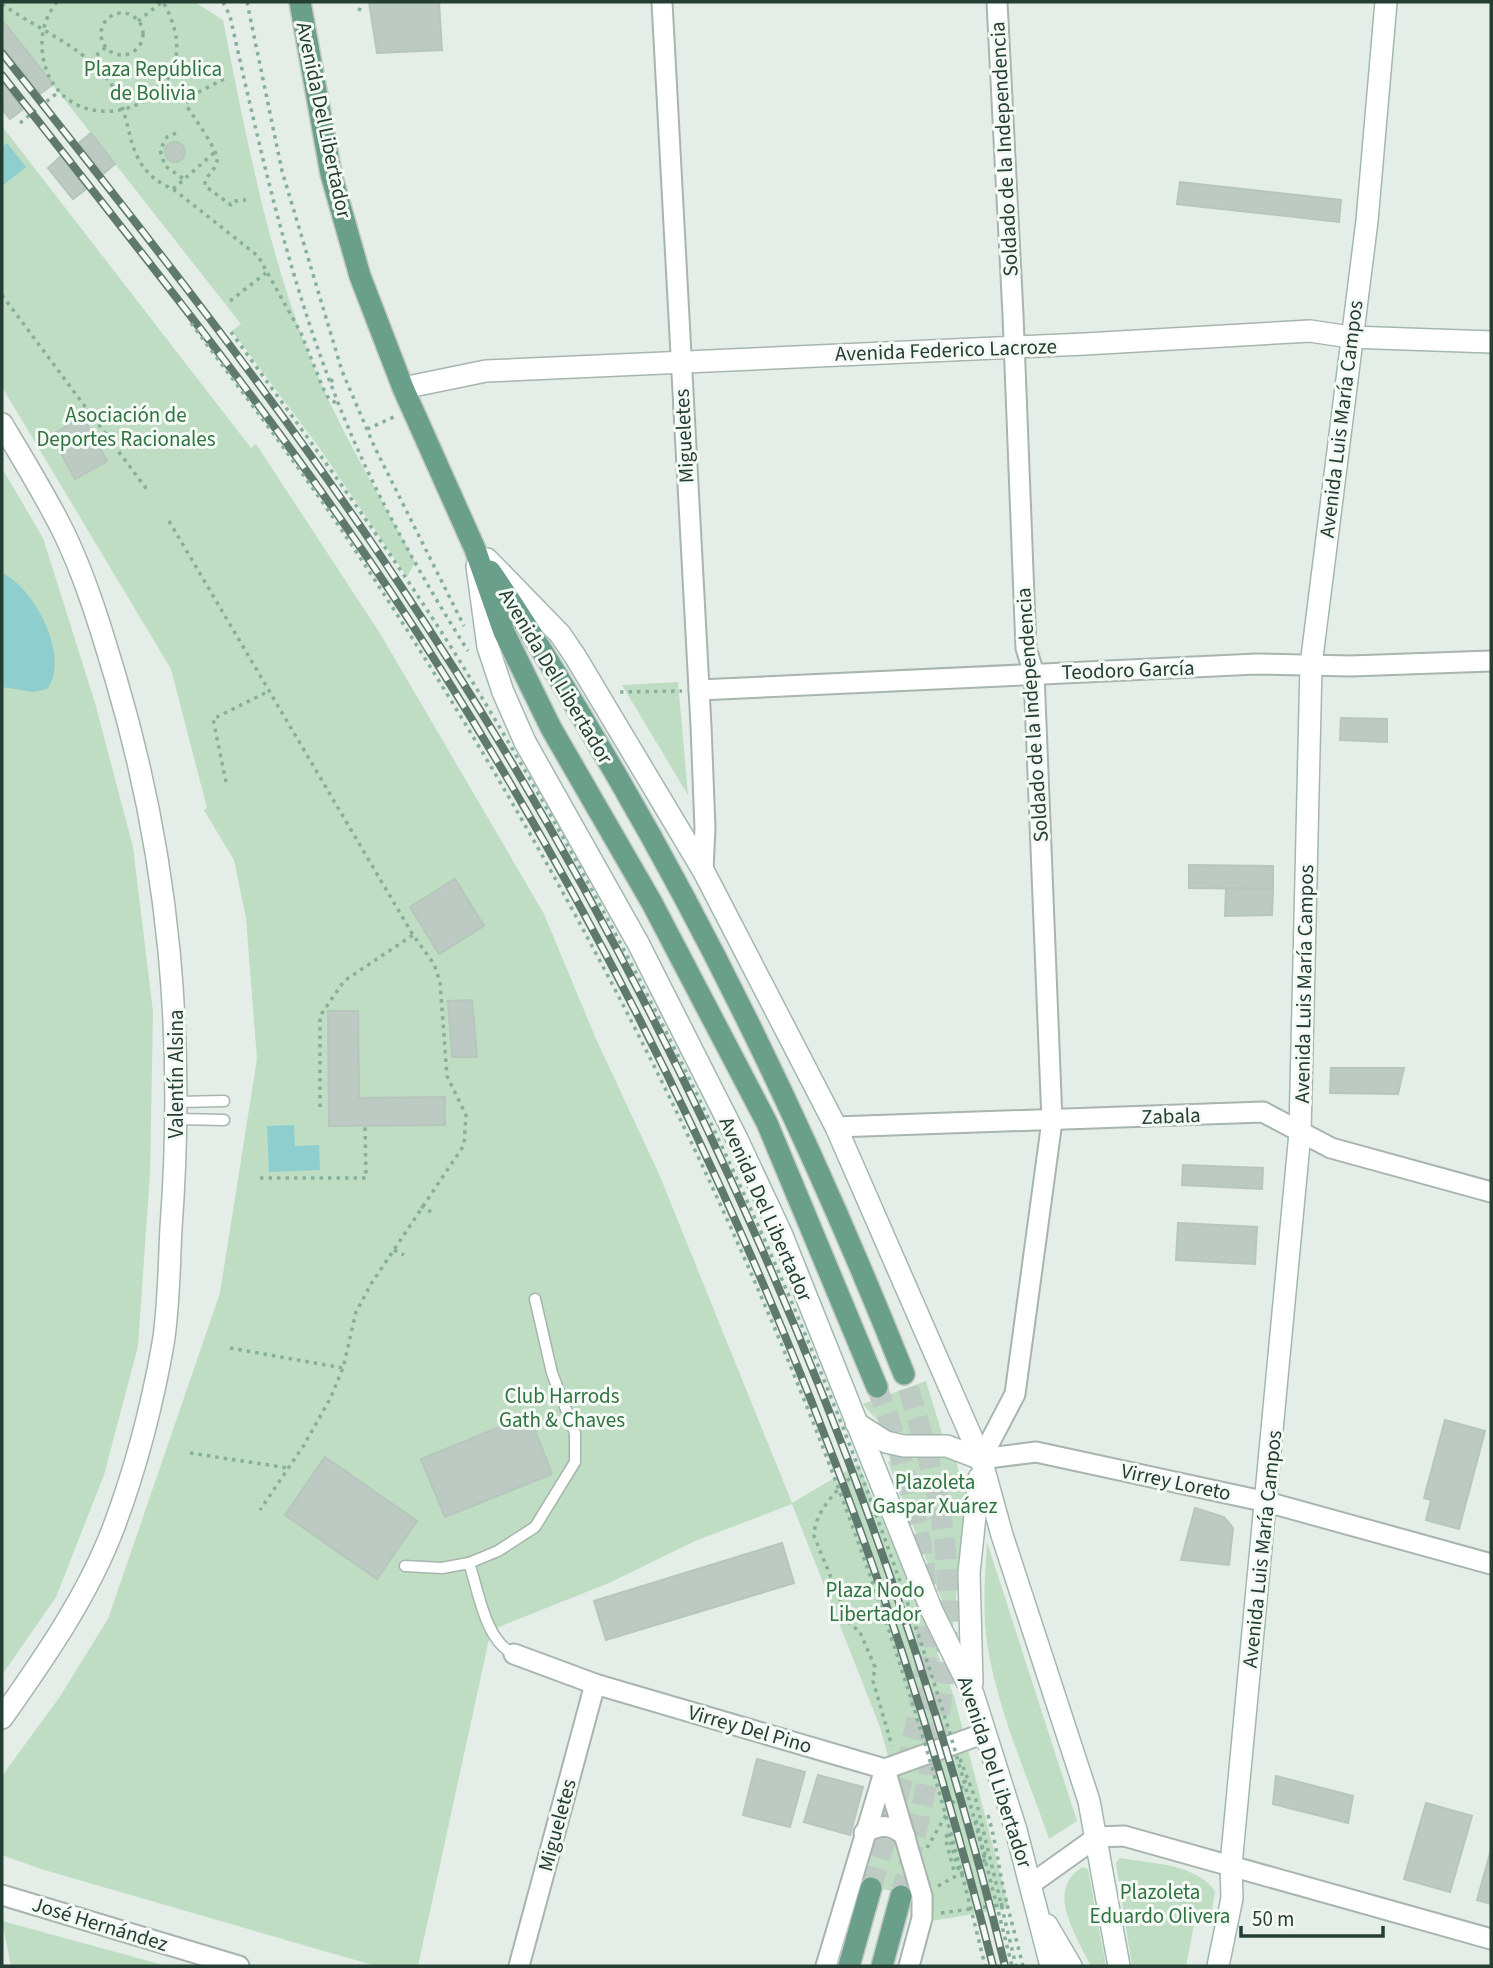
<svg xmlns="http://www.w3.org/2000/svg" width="1493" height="1968" viewBox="0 0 1493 1968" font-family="'Source Sans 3',sans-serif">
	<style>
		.green { fill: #beddc2 }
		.water { fill: #8ececf }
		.building { fill: #bccac3; stroke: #b6c6bd; stroke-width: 2 }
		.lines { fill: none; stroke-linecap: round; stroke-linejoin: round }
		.primary-tunnel { stroke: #becac4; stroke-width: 21; stroke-dasharray: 21 10; stroke-linecap: butt }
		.service-casing { stroke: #a7b5ae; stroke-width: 13 }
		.minor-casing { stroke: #a7b5ae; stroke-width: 23 }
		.tertiary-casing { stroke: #a7b5ae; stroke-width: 24 }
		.secondary-casing { stroke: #a2b8ae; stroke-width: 24 }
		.primary-casing { stroke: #c2c9c6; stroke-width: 24 }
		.path { stroke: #86af9c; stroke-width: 3.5; stroke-dasharray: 3.5 5; stroke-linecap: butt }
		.service { stroke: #fff; stroke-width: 10 }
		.minor { stroke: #fff; stroke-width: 19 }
		.tertiary { stroke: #fff; stroke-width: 21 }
		.secondary { stroke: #fff; stroke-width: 21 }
		.primary { stroke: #6aa08b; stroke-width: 21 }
		.rail-casing { stroke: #5f796e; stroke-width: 8 }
		.rail { stroke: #f4f9f6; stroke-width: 5; stroke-dasharray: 16; stroke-linecap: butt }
		.path-bridge { stroke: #86af9c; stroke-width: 3.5; stroke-dasharray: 3.5 5; stroke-linecap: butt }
		.labels { text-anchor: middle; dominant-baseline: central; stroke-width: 6; stroke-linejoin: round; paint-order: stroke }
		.park-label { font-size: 21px; fill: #307341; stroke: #f4f9f6 }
		.street-label { font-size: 21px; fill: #243e33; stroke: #f4f9f6 }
	</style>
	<rect width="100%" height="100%" fill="#e4ede8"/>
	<!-- green -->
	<g class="green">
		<path d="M 2,2 L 195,2 L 223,20 C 247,142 272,275 323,388 C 350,448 385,505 415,562 L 407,577 L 318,446 L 232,331 L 241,324 L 2,20 Z"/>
		<polygon points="2,126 251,448 256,444 381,635 544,914 596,1039 659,1174 792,1503 858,1464 911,1585 954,1696 1009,1908 931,1921 930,1906 880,1727 792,1504 695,1541 609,1583 491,1630 418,1966 376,1966 41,1869 2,1855 2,1776 59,1698 108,1619 220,1293 257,1059 246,918 234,860 204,810 207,808 171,669 2,387"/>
		<polygon points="2,468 43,538 95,703 133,847 153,1012 150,1173 138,1346 104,1475 56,1597 2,1675"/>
		<polygon points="678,682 688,795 622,685"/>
		<path d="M 926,1381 L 943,1437 C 906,1436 887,1435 863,1404 Z"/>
		<polygon points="948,1457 956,1461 966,1496 953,1628 888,1462 893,1459"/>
		<path d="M 987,1542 L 1077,1821 L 1049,1839 C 1028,1777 999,1714 988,1649 C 982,1614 985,1578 987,1542 Z"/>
		<polygon points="881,1840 898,1845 916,1897 863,1884 874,1844"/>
		<path d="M 1120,1858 C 1152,1864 1195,1863 1215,1891 L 1210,1923 L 1197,1910 L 1186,1966 L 1132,1966 L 1116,1863 Z"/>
		<path d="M 1083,1867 L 1088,1869 L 1106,1966 L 1091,1966 C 1077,1937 1044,1889 1083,1867 Z"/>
		<polygon points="2,1921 167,1966 11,1966"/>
	</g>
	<!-- water -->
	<g class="water">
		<polygon points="7,143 26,167 2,186 2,147"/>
		<path d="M 2,573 C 34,587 71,658 47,689 L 34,692 L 2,687 Z"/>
		<polygon points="294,1125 295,1146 319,1145 320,1170 269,1172 267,1126"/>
	</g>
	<!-- building -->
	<g class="building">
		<polygon points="369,2 439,2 442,50 377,53"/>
		<polygon points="2,20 53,84 40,94 2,45"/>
		<polygon points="2,83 23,109 10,119 2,109"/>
		<polygon points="91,133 115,164 103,174 79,143"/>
		<circle cx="175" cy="152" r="10"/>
		<polygon points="61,156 86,189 73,199 48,168"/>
		<polygon points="1180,182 1341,200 1339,222 1177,204"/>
		<polygon points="83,417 107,461 75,479 51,435"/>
		<polygon points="1341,718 1387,719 1387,742 1340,740"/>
		<polygon points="1189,865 1273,866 1273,889 1189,888"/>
		<polygon points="455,879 484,926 439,954 410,907"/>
		<polygon points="1226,888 1273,889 1272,915 1225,916"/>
		<polygon points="472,1000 477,1057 452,1057 448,1001"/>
		<polygon points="328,1011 358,1011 359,1098 445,1097 445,1125 329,1126"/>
		<polygon points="1331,1068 1404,1068 1398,1094 1330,1093"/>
		<polygon points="1183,1165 1263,1168 1262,1189 1182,1185"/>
		<polygon points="1178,1223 1257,1227 1255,1264 1176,1260"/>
		<polygon points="529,1415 552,1474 445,1517 421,1459"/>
		<polygon points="1445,1420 1485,1431 1459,1529 1426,1520 1431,1500 1424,1498"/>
		<polygon points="325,1457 417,1521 377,1579 285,1515"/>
		<polygon points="1195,1508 1224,1517 1233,1528 1229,1565 1181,1560"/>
		<polygon points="782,1543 794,1583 606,1640 594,1601"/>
		<polygon points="757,1759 805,1772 790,1827 743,1815"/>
		<polygon points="818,1775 863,1787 850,1835 804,1822"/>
		<polygon points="1276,1776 1353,1796 1348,1823 1273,1804"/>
		<polygon points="1426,1803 1472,1816 1450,1892 1404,1879"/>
		<polygon points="1491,1850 1491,1904 1477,1900"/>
	</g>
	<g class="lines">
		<!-- primary-tunnel -->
		<g class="primary-tunnel">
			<path d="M 871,1888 C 892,1816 916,1744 925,1670 C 936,1574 910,1475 877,1387"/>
			<path d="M 901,1896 C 930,1774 961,1650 942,1523 C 934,1473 919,1423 904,1374"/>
		</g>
		<defs>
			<g id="service">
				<polyline points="178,1102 224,1101"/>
				<polyline points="178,1119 224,1120"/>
				<path d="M 469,1563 C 479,1592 485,1641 514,1654"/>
				<polyline points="405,1566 442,1568 469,1563 498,1551 535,1527 575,1462 575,1433 552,1373 535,1299"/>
			</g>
			<g id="minor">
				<polyline points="662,2 701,726 705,828 703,870"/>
				<polyline points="699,690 1257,664 1351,666 1491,661"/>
				<polyline points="836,1127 1263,1112 1331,1148 1491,1192"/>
				<polyline points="981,1459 1015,1394 1052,1121 1034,674 1026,648 1013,315 997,2"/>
				<polyline points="981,1459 1036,1452 1267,1502 1491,1564"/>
				<polyline points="514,1654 595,1684 885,1769 985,1733"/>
				<polyline points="885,1769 922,1896 922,1918 909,1966"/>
				<path d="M 864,1833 C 881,1824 891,1824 905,1836"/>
				<polyline points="1031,1884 1097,1837 1124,1836 1491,1939"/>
				<polyline points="2,1895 239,1966"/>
				<polyline points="519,1966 595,1684"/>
				<polyline points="826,1966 885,1769"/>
			</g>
			<g id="tertiary">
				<polyline points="403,388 486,371 1085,344 1310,331 1350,337"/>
				<path d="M 2,424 C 23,459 45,495 63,531 C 86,578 101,629 116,679 C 170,861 185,1039 171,1228 C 169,1266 169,1307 163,1344 C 152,1406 135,1471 113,1529 C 87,1597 43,1660 2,1718"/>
			</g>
			<g id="secondary">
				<polyline points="1350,337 1491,342"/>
				<polyline points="487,559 560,634 575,656 703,870 836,1127 981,1459 1002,1535 1089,1801 1119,1966"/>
				<polyline points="477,566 488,647 503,692 525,742 638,943 737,1139 781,1233 932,1611 973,1694 1016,1830 1051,1966"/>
				<polyline points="856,1423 886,1442 904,1446 947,1446 981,1459"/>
				<polyline points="972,1683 969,1573 979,1478"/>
				<polyline points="1047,1925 1071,1966"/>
				<polyline points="1218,1966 1232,1898 1231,1865 1300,1133 1311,665 1367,221 1386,2"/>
			</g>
			<g id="primary">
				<polyline points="300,2 331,174 360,276 403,388 475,549 504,632 551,728 652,903 767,1123 877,1387"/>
				<path d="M 490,571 C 536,638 577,708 618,778 C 729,970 822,1168 904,1374"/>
				<polyline points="849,1966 871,1888"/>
				<polyline points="882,1966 901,1896"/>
			</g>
		</defs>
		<!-- service casing -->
		<use href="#service" class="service-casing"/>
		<!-- minor casing -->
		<use href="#minor" class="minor-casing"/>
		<!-- tertiary casing -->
		<use href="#tertiary" class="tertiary-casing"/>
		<!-- secondary casing -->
		<use href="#secondary" class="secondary-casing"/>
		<!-- primary casing -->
		<use href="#primary" class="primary-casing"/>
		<!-- path -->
		<g class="path">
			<path d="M 57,2 C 43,19 39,40 44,62 C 68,156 223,104 163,2"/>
			<path d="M 223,2 L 230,16 C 259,145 288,277 337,400 C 371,487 418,572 468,651"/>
			<polyline points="247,2 282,171 342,371 375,448 464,626"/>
			<path d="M 2,4 C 38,30 88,48 113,87 C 136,125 122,168 173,189 L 258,256 L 301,333 L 323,388 L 329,399 L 338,404"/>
			<polyline points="359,11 362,2"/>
			<circle cx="122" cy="34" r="21"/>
			<polyline points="138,21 162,2"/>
			<polyline points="90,61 106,47"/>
			<path d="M 224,79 L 189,97 L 186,105 C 193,116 219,151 217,161 C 215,172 204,176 205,186 L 231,205 L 234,201 L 246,200"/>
			<polyline points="20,123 56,94"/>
			<polyline points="176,133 167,137 160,150 165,166 184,179"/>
			<polyline points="173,189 215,152"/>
			<polyline points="2,295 148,491"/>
			<polyline points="230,301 266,273"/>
			<polyline points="330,381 338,379"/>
			<polyline points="367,429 394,417"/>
			<polyline points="169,521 413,935 434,964 440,982 447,1076 466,1115 464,1145 371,1284 356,1312 343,1368 330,1399 304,1445 260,1510"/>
			<polyline points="620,692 682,691"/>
			<polyline points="226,782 213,719 269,691"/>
			<polyline points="320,1107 320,1016 344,981 413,935"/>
			<polyline points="260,1178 366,1178 365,1125"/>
			<polyline points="421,1206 431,1212"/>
			<polyline points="394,1250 404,1255"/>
			<polyline points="230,1348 343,1368"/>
			<polyline points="190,1453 288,1468"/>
			<path d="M 856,1473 C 838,1488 814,1512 814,1536 L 851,1626 L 859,1630 L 875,1667 L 873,1681 L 892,1746"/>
			<polyline points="960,1759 976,1800 1016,1966"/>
			<path d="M 988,1815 C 997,1845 999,1873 1007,1904"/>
			<polyline points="976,1820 984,1854 988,1851"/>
			<polyline points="948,1835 945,1837 954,1871 958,1869 948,1832"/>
			<polyline points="927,1848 966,1780"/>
			<polyline points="938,1886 989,1858"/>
			<polyline points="941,1913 1007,1904 1023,1966"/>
		</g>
		<!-- service -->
		<use href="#service" class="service"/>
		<!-- minor -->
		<use href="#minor" class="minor"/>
		<!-- tertiary -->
		<use href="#tertiary" class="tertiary"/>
		<!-- secondary -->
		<use href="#secondary" class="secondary"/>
		<!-- primary -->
		<use href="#primary" class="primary"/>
		<defs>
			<g id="rail">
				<path d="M 2,53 C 141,228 279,402 402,588 C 679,1006 886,1479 1005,1966"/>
				<path d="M 2,75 C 136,246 272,414 392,594 C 669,1012 871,1481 993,1966"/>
			</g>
		</defs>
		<!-- rail casing -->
		<use href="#rail" class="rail-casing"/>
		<!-- rail -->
		<use href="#rail" class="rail"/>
		<!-- path-bridge -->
		<g class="path-bridge">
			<path d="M 191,323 C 242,392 295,461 343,532 C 635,968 863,1455 985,1966"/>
			<path d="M 231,332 C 310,441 390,549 461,663 C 665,997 832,1353 948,1727 C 972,1806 992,1886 1012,1966"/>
		</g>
	</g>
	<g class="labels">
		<!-- park labels -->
		<g class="park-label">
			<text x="153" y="69">Plaza República<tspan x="153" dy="24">de Bolivia</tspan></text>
			<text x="126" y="415">Asociación de<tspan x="126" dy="24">Deportes Racionales</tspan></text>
			<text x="562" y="1396">Club Harrods<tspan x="562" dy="24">Gath &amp; Chaves</tspan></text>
			<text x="935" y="1482">Plazoleta<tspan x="935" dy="24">Gaspar Xuárez</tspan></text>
			<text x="875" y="1590">Plaza Nodo<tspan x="875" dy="24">Libertador</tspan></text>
			<text x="1160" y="1892">Plazoleta<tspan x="1160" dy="24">Eduardo Olivera</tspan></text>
		</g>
		<!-- street labels -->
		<g class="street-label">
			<text transform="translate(324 120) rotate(78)">Avenida Del Libertador</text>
			<text transform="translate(1004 149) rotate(-93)">Soldado de la Independencia</text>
			<text transform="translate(946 350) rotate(-2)">Avenida Federico Lacroze</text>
			<text transform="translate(1341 419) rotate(-83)">Avenida Luis María Campos</text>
			<text transform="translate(684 436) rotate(-93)">Migueletes</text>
			<text transform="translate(1128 670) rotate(-2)">Teodoro García</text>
			<text transform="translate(556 676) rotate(59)">Avenida Del Libertador</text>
			<text transform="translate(1032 715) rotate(-94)">Soldado de la Independencia</text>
			<text transform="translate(1304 984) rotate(-89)">Avenida Luis María Campos</text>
			<text transform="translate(176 1074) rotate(-90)">Valentín Alsina</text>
			<text transform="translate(1171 1116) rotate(-2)">Zabala</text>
			<text transform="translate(766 1209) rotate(66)">Avenida Del Libertador</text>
			<text transform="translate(1176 1482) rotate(12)">Virrey Loreto</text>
			<text transform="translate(1262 1549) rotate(-84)">Avenida Luis María Campos</text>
			<text transform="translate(750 1729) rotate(16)">Virrey Del Pino</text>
			<text transform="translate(995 1772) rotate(72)">Avenida Del Libertador</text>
			<text transform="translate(557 1825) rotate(-75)">Migueletes</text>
			<text transform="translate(100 1924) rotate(17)">José Hernández</text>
		</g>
	</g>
	<!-- border -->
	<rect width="1493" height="1968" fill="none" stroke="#243e33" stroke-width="7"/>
	<!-- scale -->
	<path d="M1241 1926v10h142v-10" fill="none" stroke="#243e33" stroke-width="3.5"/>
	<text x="1252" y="1926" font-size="21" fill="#243e33" stroke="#f4f9f6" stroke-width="5" paint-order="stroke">50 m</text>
</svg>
